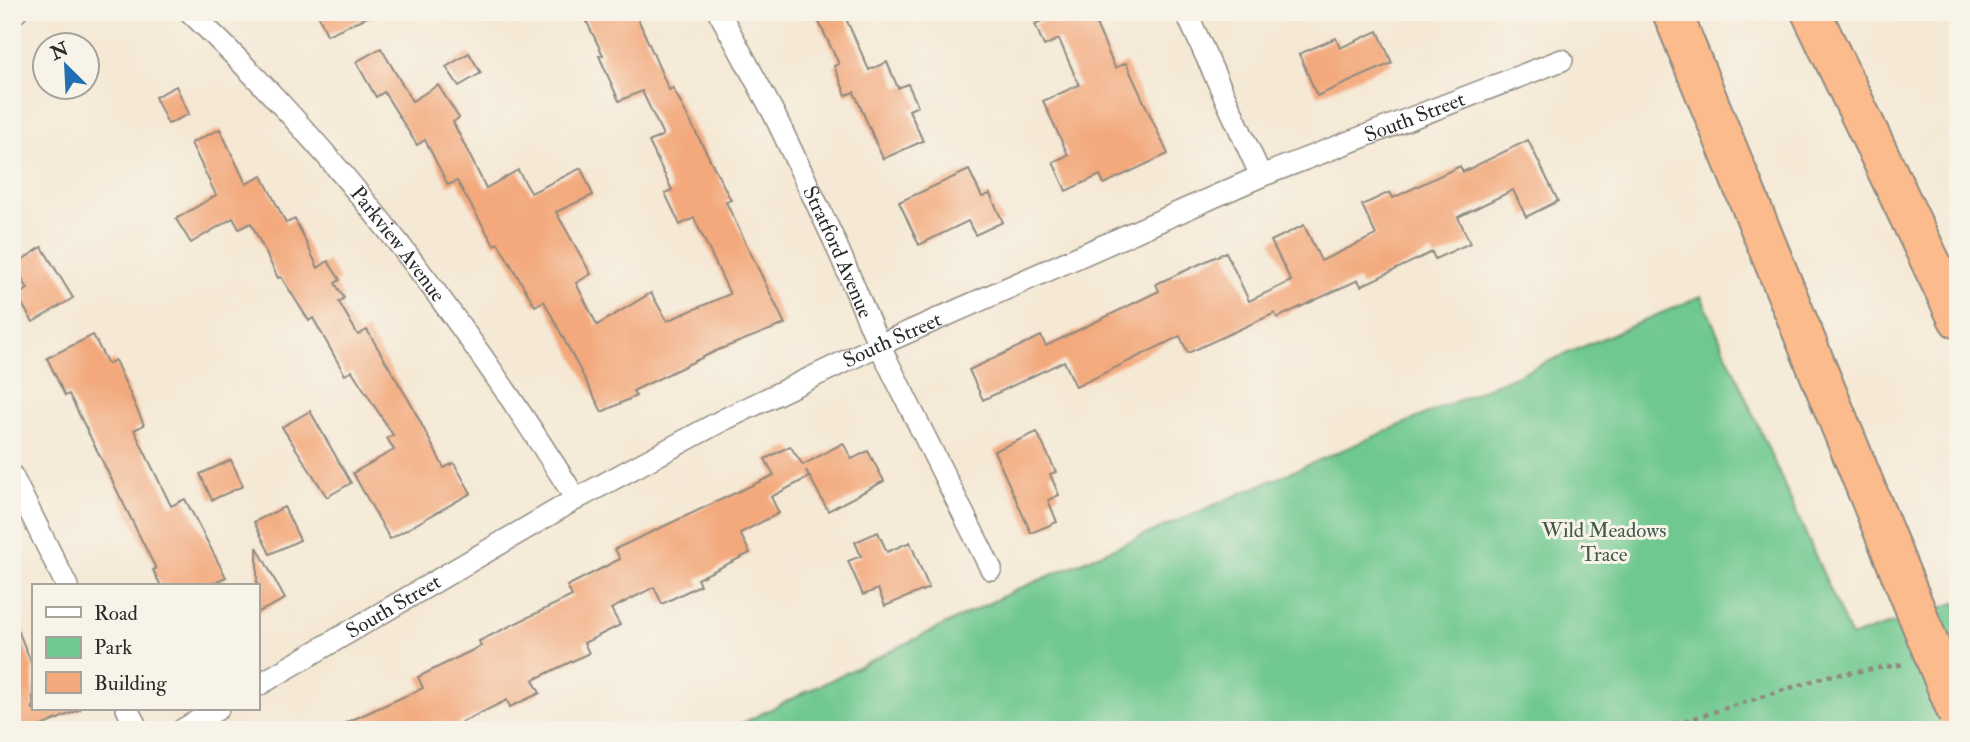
<svg xmlns="http://www.w3.org/2000/svg" width="1970" height="742" viewBox="0 0 1970 742" font-family="'IM FELL Double Pica',serif">
	<style>
		.park { fill: #6ec88f; stroke: #4c7a5d; stroke-width: 2 }
		.building { fill: #f3a97c }
		.lines { fill: none; stroke-linecap: round; stroke-linejoin: round }
		.minor-casing { stroke: #908a80; stroke-width: 24 }
		.motorway-casing { stroke: #908a80; stroke-width: 42 }
		.path { stroke: #908a80; stroke-width: 4.5; stroke-dasharray: 5 5; stroke-linecap: butt }
		.minor { stroke: #fff; stroke-width: 21 }
		.motorway { stroke: #fbbb8c; stroke-width: 38 }
		.motorway-bridge-casing { stroke: #908a80; stroke-width: 42; stroke-linecap: butt }
		.motorway-bridge { stroke: #fbbb8c; stroke-width: 38 }
		.labels { text-anchor: middle; dominant-baseline: central; stroke-width: 6; stroke-linejoin: round; paint-order: stroke }
		.street-label { font-size: 21px; fill: #2b2b2b; stroke: #f7f3e8 }
		.park-label { font-size: 21px; fill: #3f5a49; stroke: #f7f3e8 }
	</style>
	<rect width="100%" height="100%" fill="#f7f3e8"/>
	<filter id="ink" filterUnits="userSpaceOnUse"><feTurbulence type="fractalNoise" baseFrequency=".0143" numOctaves="2"/><feDisplacementMap in="SourceGraphic" scale="14" xChannelSelector="R" yChannelSelector="G"/><feConvolveMatrix kernelMatrix="1 2 1 2 8 2 1 2 1" color-interpolation-filters="sRGB"/></filter>
	<filter id="wash" filterUnits="userSpaceOnUse"><feTurbulence type="fractalNoise" baseFrequency=".00686" numOctaves="4" result="noise"/><feDisplacementMap in="SourceGraphic" scale="28" xChannelSelector="R" yChannelSelector="G"/><feGaussianBlur stdDeviation="1.57" result="paint"/><feColorMatrix in="noise" values="0 0 0 0 0 0 0 0 0 0 0 0 0 0 0 0 0 1.4 0 .05"/><feComposite in="paint" operator="in"/></filter>
	<g filter="url(#wash)">
		<rect width="100%" height="100%" fill="#f5e8d4"/>
		<!-- park -->
		<polygon class="park" points="1701,296 1851,637 1958,602 1958,720 1926,730 728,730 1014,591"/>
		<g id="blocks">
			<!-- building -->
			<g class="building">
				<polygon points="317,12 379,12 327,35"/>
				<polygon points="582,12 635,12 669,90 673,88 731,200 726,202 785,324 718,350 633,391 636,396 602,412 544,301 535,306 498,243 494,245 457,181 448,185 425,140 417,145 384,92 376,97 356,62 381,48 412,101 438,85 459,118 453,122 486,188 518,170 531,193 581,168 593,195 556,212 591,274 576,283 597,325 651,293 667,321 730,294 694,218 680,225 665,193 672,190 649,142 663,135 642,91 619,101 599,56 603,55"/>
				<polygon points="814,12 843,12 869,70 887,62 898,88 908,84 918,106 909,110 923,141 883,159 854,92 846,95 834,66 839,64"/>
				<polygon points="1048,12 1091,12 1115,68 1126,63 1168,154 1104,184 1100,175 1066,191 1053,162 1068,155 1043,101 1079,85 1059,39 1044,46 1035,24 1050,17"/>
				<polygon points="1378,31 1392,63 1317,96 1299,54 1336,38 1340,48"/>
				<polygon points="469,53 481,73 459,86 446,67"/>
				<polygon points="176,86 189,114 168,124 155,97"/>
				<polygon points="220,129 246,184 262,176 286,223 295,219 318,268 328,261 340,280 335,283 344,298 339,302 358,335 367,330 411,404 444,468 454,463 471,493 390,539 353,473 394,450 387,438 393,435 352,371 345,375 313,318 309,321 281,277 278,278 251,223 239,229 233,218 191,243 176,219 216,195 191,143"/>
				<polygon points="1528,140 1558,201 1526,217 1513,190 1458,217 1470,243 1435,259 1432,252 1361,286 1358,280 1277,318 1275,313 1188,353 1180,336 1076,387 1064,361 983,400 969,370 1041,336 1046,346 1159,291 1156,284 1226,252 1249,301 1291,281 1271,241 1304,225 1321,261 1376,235 1362,205 1390,192 1393,198 1460,166 1463,172"/>
				<polygon points="969,170 982,197 990,194 1003,222 975,235 968,221 919,245 899,202"/>
				<polygon points="42,247 73,298 33,322 17,296 28,289 14,265"/>
				<polygon points="93,335 108,364 115,360 144,425 134,430 171,506 185,499 226,577 208,586 161,586 153,570 156,569 69,394 65,396 47,358"/>
				<polygon points="310,411 351,483 327,497 282,427"/>
				<polygon points="1037,432 1056,472 1050,474 1059,495 1048,500 1057,522 1031,533 994,451"/>
				<polygon points="843,443 852,459 868,451 884,481 828,511 806,470 809,477 771,497 779,513 740,533 750,553 697,579 700,585 662,604 654,587 611,609 620,625 584,643 589,653 533,680 540,693 510,707 507,700 446,730 330,730 423,688 418,677 481,646 479,641 572,596 567,586 620,559 615,549 774,475 765,459 790,446 803,465"/>
				<polygon points="231,460 243,486 212,500 200,474"/>
				<polygon points="284,507 300,540 270,554 254,522"/>
				<polygon points="878,532 887,552 910,542 929,588 885,606 878,589 863,595 848,561 861,556 855,542"/>
				<polygon points="257,547 285,599 257,613"/>
				<polygon points="13,618 33,667 33,709 81,709 32,730 12,730"/>
			</g>
		</g>
	</g>
	<g filter="url(#ink)">
		<use href="#blocks" fill-opacity="0" stroke="#908a80" stroke-width="2"/>
		<g class="lines">
			<defs>
				<g id="minor">
					<path id="s1" d="M 190,12 C 342,156 465,322 576,499"/>
					<path id="s2" d="M 719,12 L 774,114 L 834,240 L 879,345 L 991,569"/>
					<polyline points="1186,12 1261,176"/>
					<polyline points="12,13 16,12"/>
					<polyline points="12,476 67,586"/>
					<path id="s3" d="M 257,686 L 576,499 L 723,420 L 879,345 L 1261,176 L 1562,60"/>
					<polyline points="127,709 138,730"/>
					<polyline points="182,730 218,709"/>
				</g>
				<g id="motorway">
					<polyline points="1672,12 1918,616"/>
					<polyline points="1811,12 1958,319"/>
				</g>
			</defs>
			<!-- minor casing -->
			<use href="#minor" class="minor-casing"/>
			<!-- motorway casing -->
			<use href="#motorway" class="motorway-casing"/>
			<!-- path -->
			<polyline class="path" points="1656,730 1828,676 1905,664"/>
			<!-- minor -->
			<use href="#minor" class="minor"/>
			<!-- motorway -->
			<use href="#motorway" class="motorway"/>
			<defs>
				<polyline id="motorway-bridge" points="1918,616 1958,715"/>
			</defs>
			<!-- motorway-bridge casing -->
			<use href="#motorway-bridge" class="motorway-bridge-casing"/>
			<!-- motorway-bridge -->
			<use href="#motorway-bridge" class="motorway-bridge"/>
		</g>
	</g>
	<g class="labels">
		<!-- street labels -->
		<g class="street-label">
			<text stroke="none"><textPath href="#s3" startOffset="1292">South Street</textPath></text>
			<text stroke="none"><textPath href="#s1" startOffset="312">Parkview Avenue</textPath></text>
			<text stroke="none"><textPath href="#s2" startOffset="268">Stratford Avenue</textPath></text>
			<text stroke="none"><textPath href="#s3" startOffset="724">South Street</textPath></text>
			<text stroke="none"><textPath href="#s3" startOffset="158">South Street</textPath></text>
		</g>
		<!-- park labels -->
		<g class="park-label">
			<text x="1604" y="530">Wild Meadows<tspan x="1604" dy="24">Trace</tspan></text>
		</g>
	</g>
	<!-- margin -->
	<rect width="1970" height="742" fill="none" stroke="#f7f3e8" stroke-width="42"/>
	<!-- legend -->
	<rect x="32" y="584" width="228" height="126" fill="#f7f3e8" stroke="#a5a39c" stroke-width="2"/>
	<rect x="46" y="607" width="35" height="10" fill="#ffffff" stroke="#a5a39c" stroke-width="2"/>
	<text x="94" y="620" font-size="21" fill="#2b2b2b">Road</text>
	<rect x="46" y="637" width="35" height="21" fill="#6ec88f" stroke="#a5a39c" stroke-width="2"/>
	<text x="94" y="654" font-size="21" fill="#2b2b2b">Park</text>
	<rect x="46" y="672" width="35" height="21" fill="#f3a97c" stroke="#a5a39c" stroke-width="2"/>
	<text x="94" y="690" font-size="21" fill="#2b2b2b">Building</text>
	<!-- north arrow -->
	<g transform="translate(66 66) rotate(336)"><circle r="33" fill="#f7f3e8" stroke="#a5a39c" stroke-width="2"/>
	<path d="M0-5L12 26L0 18L-12 26Z" fill="#1f6fb2"/>
	<text y="-10" font-size="19" font-weight="bold" text-anchor="middle" fill="#2b2b2b">N</text>
	</g>
</svg>
